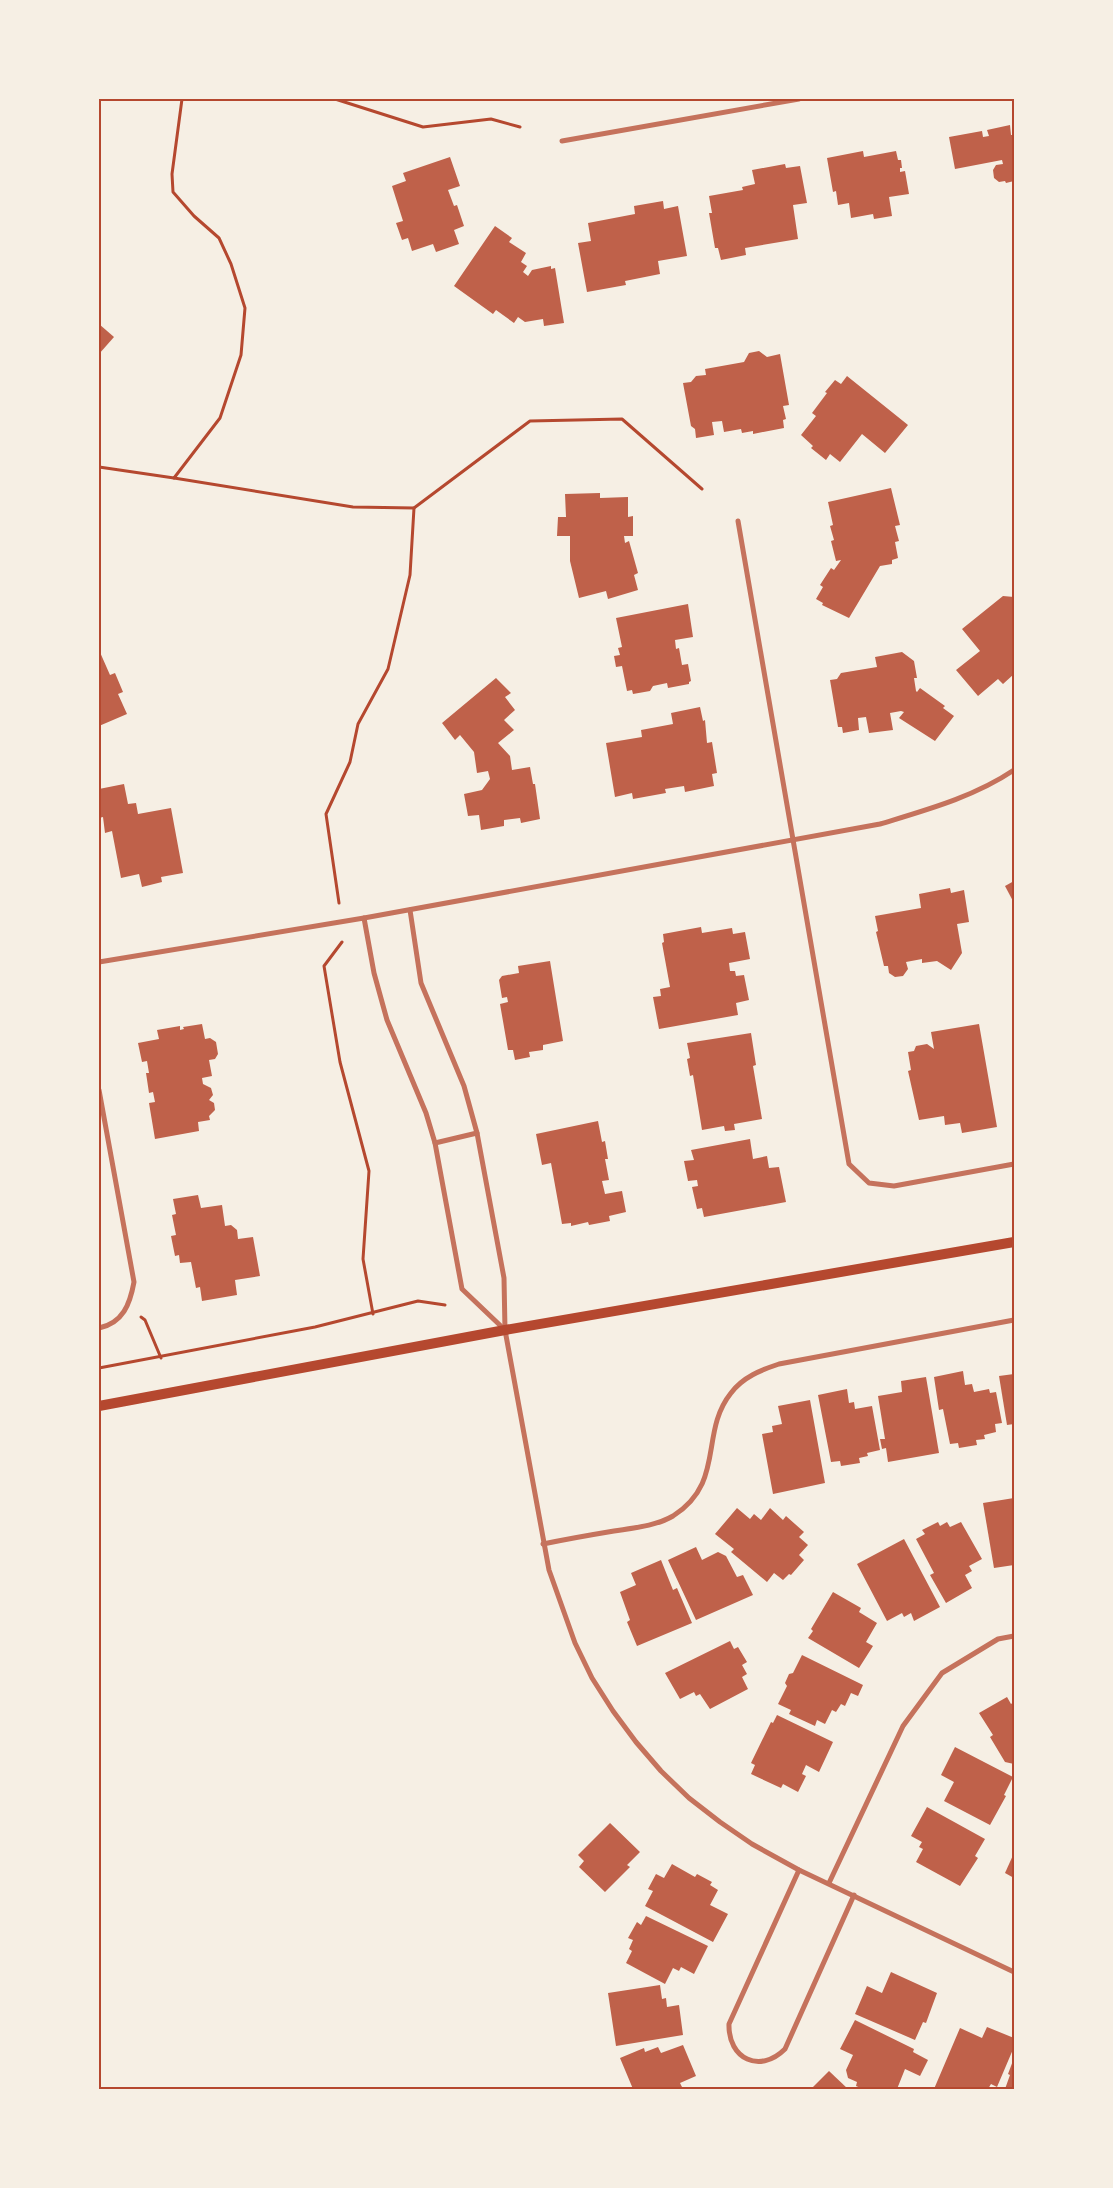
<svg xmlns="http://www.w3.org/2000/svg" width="1113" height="2188" viewBox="0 0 1113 2188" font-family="Raleway,sans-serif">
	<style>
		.building { fill: #bf614a }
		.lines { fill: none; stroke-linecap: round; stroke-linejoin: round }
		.path { stroke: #b5482f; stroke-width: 3 }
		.minor { stroke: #c5725c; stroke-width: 5 }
		.secondary { stroke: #b5482f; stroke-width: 10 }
		.neatline { fill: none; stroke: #b5482f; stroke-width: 2 }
	</style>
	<rect width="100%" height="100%" fill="#f6efe4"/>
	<!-- building -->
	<g class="building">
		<polygon points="1010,125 1011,135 1014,135 1014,181 1006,183 1005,181 999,182 994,178 993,170 996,165 1003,164 1002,160 955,169 949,137 982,131 983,137 989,136 987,130"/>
		<polygon points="863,151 864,157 896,151 898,160 901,160 902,168 900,168 900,172 905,171 909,194 889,197 892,216 874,219 873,214 851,218 849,203 838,205 836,191 833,192 827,158"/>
		<polygon points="450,157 460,186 448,190 454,206 457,205 464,226 454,230 459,244 436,252 433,244 412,251 408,238 402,240 396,223 403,221 392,186 406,181 403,173"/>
		<polygon points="785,164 786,168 800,166 807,203 793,205 798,239 745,248 746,255 721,260 718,248 715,248 709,213 712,213 709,196 743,190 742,187 755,184 752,170"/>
		<polygon points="663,201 664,209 678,206 687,256 658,261 660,274 625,281 626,285 587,292 578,243 591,241 588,223 635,214 634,206"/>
		<polygon points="495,226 512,238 509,242 526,253 521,262 527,266 523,272 528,276 532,270 551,266 551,269 555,268 564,323 544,326 543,319 525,322 518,317 514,323 496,310 493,314 454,286"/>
		<polygon points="99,324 114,337 99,354"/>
		<polygon points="759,351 767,357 780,354 789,405 783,406 786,419 783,420 784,428 753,434 753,431 742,433 741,429 724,432 722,421 712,422 714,435 696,438 695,429 691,426 683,383 691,382 696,376 706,375 705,369 744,362 749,353"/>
		<polygon points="847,376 908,425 885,453 862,434 840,462 830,454 826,460 811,448 813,446 801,435 816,416 812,413 827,393 825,392 835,380 841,384"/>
		<polygon points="891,488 900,525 895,526 899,541 895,542 898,558 892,560 892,564 880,566 849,618 822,605 823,603 816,599 823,587 820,585 831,568 834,570 841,560 836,561 831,541 834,540 830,526 833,525 828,502"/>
		<polygon points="600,493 600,498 628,497 628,517 633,516 633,536 624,536 625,543 629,541 638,573 634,575 638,590 608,599 606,591 579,598 570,561 570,536 557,536 558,517 566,517 565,494"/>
		<polygon points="1003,596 1014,597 1014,674 1003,684 998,679 978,696 956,670 980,651 962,629"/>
		<polygon points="688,604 693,637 675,640 676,649 679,648 682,665 688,664 691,681 689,682 689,684 668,688 667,683 653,686 650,691 633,694 632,690 627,691 622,666 616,667 614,656 620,655 618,648 622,647 616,618"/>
		<polygon points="99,650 110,675 115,673 123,692 118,694 127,714 99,726"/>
		<polygon points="902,652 914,661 917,678 914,678 916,691 917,692 920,688 945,706 943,708 954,716 935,741 899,718 904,712 901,711 890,713 893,730 869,733 866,717 858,718 859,730 843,733 842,727 838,727 830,680 837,679 841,673 877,667 875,657"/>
		<polygon points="496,678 511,693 505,697 515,710 504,720 514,730 498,743 510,756 512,770 530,767 533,784 535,784 540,819 521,823 520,818 504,820 504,826 481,830 479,815 468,816 464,794 482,790 490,779 488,771 477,773 474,752 460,735 455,740 442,723"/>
		<polygon points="700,707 703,721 705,720 707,743 712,742 717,773 712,774 714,786 685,792 684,786 665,789 666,793 633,799 632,793 615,797 606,743 642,737 641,730 673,724 671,713"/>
		<polygon points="124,784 128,804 136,803 138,814 171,808 183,873 161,877 162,882 142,887 139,874 121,878 112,831 105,833 103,817 99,818 99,789"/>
		<polygon points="1014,881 1014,903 1005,886"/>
		<polygon points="950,888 951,893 964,890 969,922 957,924 962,953 951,970 937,961 922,963 922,959 906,962 908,969 903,976 895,977 889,973 888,966 884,966 876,932 878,931 875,916 921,908 919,894"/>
		<polygon points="701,927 702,933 732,928 733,934 745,932 750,959 729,963 730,971 735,971 736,976 744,975 749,1000 736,1003 738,1015 659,1029 653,997 661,996 660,989 670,987 662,943 664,942 663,934"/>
		<polygon points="550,961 563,1041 543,1045 543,1050 529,1052 530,1057 515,1060 513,1050 508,1050 500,1004 508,1002 507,997 502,998 499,980 502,976 519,973 518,966"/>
		<polygon points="202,1024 205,1039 210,1038 216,1042 218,1054 215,1059 209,1060 212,1076 202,1078 203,1084 211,1088 213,1095 209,1100 214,1103 215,1110 209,1116 210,1120 198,1122 199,1131 155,1139 149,1103 155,1102 153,1092 149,1093 146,1073 149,1073 147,1061 142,1062 138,1043 159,1039 157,1030 180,1026 180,1030 184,1029 183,1027"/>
		<polygon points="979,1024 997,1127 962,1133 960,1123 945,1125 944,1116 919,1120 908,1071 911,1070 908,1052 914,1051 916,1046 927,1044 934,1049 931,1032"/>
		<polygon points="751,1033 756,1065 753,1066 762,1119 734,1124 735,1130 725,1131 724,1126 702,1130 693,1075 690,1076 687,1059 690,1058 687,1043"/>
		<polygon points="598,1121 602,1142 605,1141 608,1159 605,1159 609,1180 602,1181 605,1194 622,1191 626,1212 609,1216 610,1221 589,1225 588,1222 571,1226 571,1223 562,1224 551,1163 542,1165 536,1134"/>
		<polygon points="750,1139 753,1159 767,1156 769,1168 779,1167 786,1202 704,1217 702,1208 697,1209 692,1187 698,1186 697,1180 688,1181 684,1161 694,1160 691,1150"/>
		<polygon points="198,1195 201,1208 222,1205 225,1226 231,1225 237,1230 238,1239 253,1237 260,1276 235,1280 237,1295 202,1301 200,1287 196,1288 191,1262 180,1263 179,1255 175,1256 171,1236 176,1235 172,1215 176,1214 173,1199"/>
		<polygon points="963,1371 965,1385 972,1384 974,1392 989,1389 990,1393 996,1392 1002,1423 995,1424 996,1432 984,1435 985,1439 976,1440 977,1445 959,1448 958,1443 950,1444 943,1409 939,1410 934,1377"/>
		<polygon points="1014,1374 1014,1424 1007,1425 999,1376"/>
		<polygon points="926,1377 939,1453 888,1462 886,1448 882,1449 880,1439 885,1439 878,1396 902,1392 901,1381"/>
		<polygon points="847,1389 849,1403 854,1402 855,1409 872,1406 880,1450 867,1453 868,1456 859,1458 860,1463 841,1466 840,1461 831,1462 818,1395"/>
		<polygon points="810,1400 825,1483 773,1494 762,1434 773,1432 772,1426 782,1424 778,1406"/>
		<polygon points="1014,1498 1014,1565 994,1568 983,1503"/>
		<polygon points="737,1508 750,1519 754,1514 761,1520 770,1508 783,1520 786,1516 804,1532 799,1537 808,1545 799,1555 804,1560 791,1575 789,1574 783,1580 774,1573 767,1582 731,1552 734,1549 715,1534"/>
		<polygon points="938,1522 940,1526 947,1522 950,1527 961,1522 982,1559 969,1566 972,1571 965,1575 972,1588 946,1603 930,1575 934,1573 916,1539 925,1534 922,1530"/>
		<polygon points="904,1539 940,1607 914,1621 911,1613 904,1617 902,1613 887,1621 857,1564"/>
		<polygon points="696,1547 702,1560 718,1552 726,1556 737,1577 743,1575 753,1595 696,1620 668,1560"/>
		<polygon points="661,1560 673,1590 677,1588 692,1623 637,1646 627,1622 630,1620 620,1592 636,1585 631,1573"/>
		<polygon points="833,1592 861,1608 859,1612 877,1623 866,1642 873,1646 859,1668 808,1638 813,1631 811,1629"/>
		<polygon points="730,1641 734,1649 738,1647 747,1662 742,1665 747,1674 742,1677 748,1689 710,1709 700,1694 696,1696 694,1692 680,1699 665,1673"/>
		<polygon points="802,1655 863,1685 858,1696 851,1693 845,1706 841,1704 836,1712 832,1710 825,1724 817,1720 815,1726 789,1714 791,1710 778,1704 787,1686 785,1683 789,1674 793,1673"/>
		<polygon points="1007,1697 1011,1704 1014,1702 1014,1764 1005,1762 990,1737 993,1735 979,1713"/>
		<polygon points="777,1715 833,1742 819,1772 806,1765 802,1774 806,1776 798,1792 783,1784 781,1788 751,1774 755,1765 751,1763 771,1722 773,1723"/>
		<polygon points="955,1747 1013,1777 1004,1795 1006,1796 990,1825 944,1801 954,1782 941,1775"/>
		<polygon points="927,1807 985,1839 975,1856 978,1858 960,1886 916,1862 923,1849 919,1847 922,1842 911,1836"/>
		<polygon points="610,1823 640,1852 627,1865 630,1867 605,1892 579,1867 584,1861 578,1855"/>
		<polygon points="1014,1853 1014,1878 1005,1873"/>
		<polygon points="672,1864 695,1877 697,1874 712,1882 710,1885 718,1890 710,1905 728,1914 713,1942 645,1906 653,1891 648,1889 656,1874 664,1878"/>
		<polygon points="646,1916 708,1946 694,1974 681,1967 679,1971 673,1968 665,1984 626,1963 632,1951 629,1949 633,1940 628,1938 637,1922 641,1925"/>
		<polygon points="891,1972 937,1993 926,2023 923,2022 915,2040 855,2014 867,1986 882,1993"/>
		<polygon points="660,1985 662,1999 666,1998 667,2007 679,2005 683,2035 616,2046 608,1993"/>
		<polygon points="855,2020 914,2049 913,2052 928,2060 920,2076 905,2069 897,2089 863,2089 856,2086 857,2082 848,2078 846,2070 853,2055 840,2049"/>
		<polygon points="987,2027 1014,2038 1014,2047 997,2087 991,2084 988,2089 934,2089 960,2028 982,2038"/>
		<polygon points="683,2045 696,2076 680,2083 683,2089 633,2089 620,2058 644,2048 645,2052 658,2047 661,2053"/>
		<polygon points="1014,2058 1014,2089 1005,2089 1010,2075 1008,2074"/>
		<polygon points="829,2071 848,2089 811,2089"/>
	</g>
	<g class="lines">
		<!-- path -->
		<g class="path">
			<polyline points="335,99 423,127 491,119 520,127"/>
			<polyline points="99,467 174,478 220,418 241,355 245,308 231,264 219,238 194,216 173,192 172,174 182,99"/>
			<polyline points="174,478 353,507 414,508 530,421 622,419 702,489"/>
			<polyline points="339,903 326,814 350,762 358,724 388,669 410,575 414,508"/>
			<polyline points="342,942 324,966 340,1062 369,1171 363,1259 373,1314"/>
			<polyline points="141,1317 145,1320 161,1358"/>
			<polyline points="99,1368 315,1327 418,1301 445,1305"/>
		</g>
		<!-- minor -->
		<g class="minor">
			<polyline points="562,141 799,99"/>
			<polyline points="738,521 849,1164 869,1183 894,1186 1014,1164"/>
			<polyline points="410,910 421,983 464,1086 477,1133 504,1278 505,1330 549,1570 575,1643 592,1678 613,1711 636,1742 661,1771 689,1798 720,1822 752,1844 799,1870 1014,1972"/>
			<polyline points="364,918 374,973 387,1020 426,1113 435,1143 462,1289 505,1330"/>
			<path d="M 99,962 L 364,918 L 880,824 C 926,810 974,797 1014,770"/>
			<path d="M 99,1090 L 134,1282 C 130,1304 123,1323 99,1328"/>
			<polyline points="435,1143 477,1133"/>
			<path d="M 543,1544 C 567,1539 590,1535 614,1531 C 633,1528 656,1526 673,1516 C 726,1482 699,1433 731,1393 C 743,1377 761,1370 779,1364 L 1014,1320"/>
			<path d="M 799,1870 L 729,2024 C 728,2059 760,2074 785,2049 L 854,1895"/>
			<polyline points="829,1883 903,1726 942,1673 998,1639 1014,1636"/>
		</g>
		<!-- secondary -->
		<polyline class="secondary" points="99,1406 505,1330 1014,1242"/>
	</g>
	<!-- border -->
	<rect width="1113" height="2188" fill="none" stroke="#f6efe4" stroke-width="200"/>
	<rect x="100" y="100" width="913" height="1988" class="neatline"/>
</svg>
